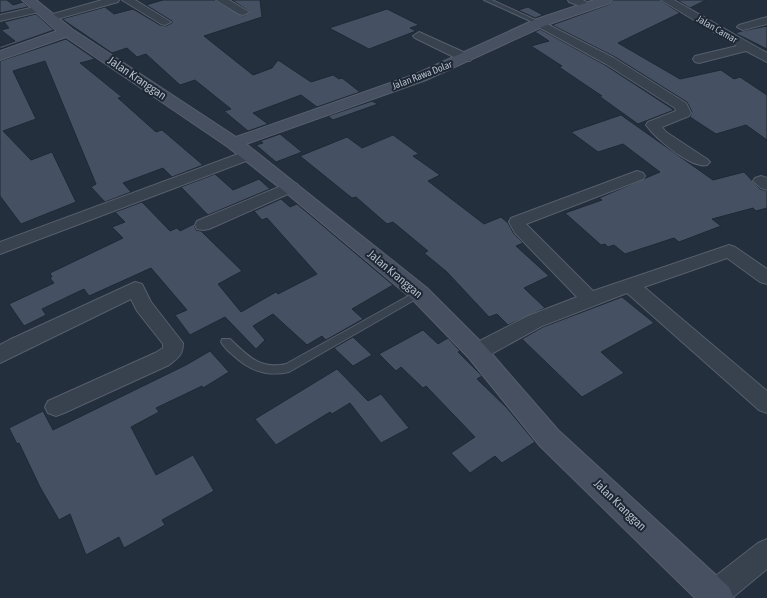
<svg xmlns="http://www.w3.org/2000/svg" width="767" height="598" viewBox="0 0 767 598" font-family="'Asap Condensed',sans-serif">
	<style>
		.building { fill: #455162; stroke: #1f2835 }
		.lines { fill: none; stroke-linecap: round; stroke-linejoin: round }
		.lane-casing { stroke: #565f6c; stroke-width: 2 }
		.street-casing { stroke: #565f6c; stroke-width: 2 }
		.secondary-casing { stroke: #565f6c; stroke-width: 2 }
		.lane { fill: #38414e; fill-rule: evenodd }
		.street { fill: #38414e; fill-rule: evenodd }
		.secondary { fill: #465061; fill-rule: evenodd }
		.labels { text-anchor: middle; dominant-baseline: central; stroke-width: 4; stroke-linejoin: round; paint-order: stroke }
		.far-street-label { font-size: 10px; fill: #b4bcc9; stroke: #1d2633 }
		.street-label { font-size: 12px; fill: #b4bcc9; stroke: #1d2633 }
	</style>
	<rect width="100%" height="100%" fill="#242f3e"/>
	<!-- building -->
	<g class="building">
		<polygon points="0,0 7,0 13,5 23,2 28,7 0,13"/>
		<polygon points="163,0 215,0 243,16 250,12 232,0 260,0 262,17 204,36 253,75 272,68 278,60 311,82 333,75 339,79 342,78 360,92 317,107 301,95 253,113 268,124 248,131 224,111 231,109 195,80 180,85 146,54 137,57 127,48 112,53 62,19 105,7 114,14 133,9 160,25 166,26 172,23 172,21 146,5"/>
		<polygon points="613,0 660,0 680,13 618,43 680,79 721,70 734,79 740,77 767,95 767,140 746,125 716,134 690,117 692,112 687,102 615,57 552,25 610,4"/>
		<polygon points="677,0 706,0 690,8"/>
		<polygon points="528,7 543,15 535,18 518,10"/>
		<polygon points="387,9 419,25 410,28 416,31 369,49 329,28"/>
		<polygon points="36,14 54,30 0,49 0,44 1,46 15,41 1,30 9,28 4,22"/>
		<polygon points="767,26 767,49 735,33 742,31"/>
		<polygon points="540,29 605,65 674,110 638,124 599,96 602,96 559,67 562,66 531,46 549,41 535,32"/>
		<polygon points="66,39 95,59 80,63 122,97 118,98 156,132 162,130 203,165 172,177 163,168 123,183 131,192 105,202 91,187 96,184 45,61 13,71 36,119 3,131 31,160 52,152 76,202 21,224 0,196 0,61"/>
		<polygon points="372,101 378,104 333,120 328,116"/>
		<polygon points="621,115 713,180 744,172 760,189 767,191 767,208 756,211 753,208 712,219 721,226 679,242 674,238 625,254 614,245 608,247 605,244 601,245 565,213 602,200 599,198 660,172 623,144 598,152 571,132"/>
		<polygon points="280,134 302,152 276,162 256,145 263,143 260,141"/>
		<polygon points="393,135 419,154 413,156 440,175 428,181 484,224 501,217 508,223 514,234 523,243 516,246 549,276 524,288 545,308 508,325 497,314 489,317 447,272 424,253 428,251 393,222 387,224 356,197 352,198 300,156 347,137 362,148"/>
		<polygon points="215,174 233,190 259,179 270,189 208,215 181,187"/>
		<polygon points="281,199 290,207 297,204 393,285 352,309 363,319 326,340 322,336 307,345 273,314 253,326 265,340 256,349 225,317 190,335 175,315 187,310 151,268 89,296 84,289 42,309 46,315 24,326 9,304 54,283 50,278 52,277 50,273 123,238 112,227 125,222 115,212 142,202 170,231 177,228 180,231 194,224 196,230 201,231 242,271 218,284 241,312 276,292 278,294 317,274 267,218 262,220 254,211"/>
		<polygon points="622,297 654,323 601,352 624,373 582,397 522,339 543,327"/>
		<polygon points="423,330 438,344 448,338 460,351 458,352 482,376 477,379 507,408 535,442 502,463 495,456 470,473 451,453 475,437 426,386 423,388 401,367 396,371 379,354"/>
		<polygon points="353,337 372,355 353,366 334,348"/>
		<polygon points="210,351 229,372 203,388 202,386 156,408 159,412 131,427 156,475 193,455 214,491 162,520 165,525 124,548 119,537 86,555 70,514 59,520 40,487 19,443 17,444 9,428 43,411 53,430 55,429 186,365"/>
		<polygon points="337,369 368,401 381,394 409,428 381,443 350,403 332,414 330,412 276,445 255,419"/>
	</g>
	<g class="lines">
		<defs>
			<g id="lane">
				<polygon points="484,0 492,0 542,23 537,24"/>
				<path d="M 419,290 L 424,293 L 423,295 L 289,372 C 267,377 250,371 234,356 C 229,352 224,347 221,342 L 222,339 L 230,339 C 248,356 260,370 286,364 Z"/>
			</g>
			<g id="street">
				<polygon points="102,0 119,0 118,2 50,21 44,18 46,16"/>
				<polygon points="122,0 135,0 171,22 165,25 161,24"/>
				<polygon points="216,0 229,0 249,12 243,15 239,14"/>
				<polygon points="568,0 583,0 594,6 589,9 569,2"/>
				<polygon points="661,0 674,0 767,53 767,62 746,51 699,63 695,62 693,59 695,56 737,46"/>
				<polygon points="39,6 43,7 44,9 43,11 0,21 0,15"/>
				<polygon points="767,17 767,24 743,30 737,27 739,25"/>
				<path d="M 539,20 L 614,58 L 686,103 L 691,113 L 689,116 L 662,127 L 666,132 L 707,159 L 710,162 L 707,165 C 692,169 655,138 646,125 L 648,122 L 676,111 L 675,108 L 606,64 L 535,25 L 533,23 L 535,21 Z"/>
				<polygon points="419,32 470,55 472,58 470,61 462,61 415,38 413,36"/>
				<polygon points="249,150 254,152 257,155 254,158 0,254 0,242"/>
				<polygon points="637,171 643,173 645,176 643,179 526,224 593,291 729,245 735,247 767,269 767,284 760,282 727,258 644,287 767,391 767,413 759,410 627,293 542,326 484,358 477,360 470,358 467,352 470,346 528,316 577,297 515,233 509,222 511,218"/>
				<polygon points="761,176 767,178 767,190 761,188 753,181 755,178"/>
				<polygon points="291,182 297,184 299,187 297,190 209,229 203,230 197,229 195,225 197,221"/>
				<path d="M 135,282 L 142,284 L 151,302 L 183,343 C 183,355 178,358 169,365 L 64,413 L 56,416 L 48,413 L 45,407 L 48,401 L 155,353 L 163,348 L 163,344 L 137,311 L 131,299 L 0,363 L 0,345 L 9,340 Z"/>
				<polygon points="767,539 767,569 732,598 702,598 700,595 704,585 758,543"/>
			</g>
			<polygon id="secondary" points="22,0 36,0 72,29 236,137 416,74 534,20 594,0 612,0 610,3 544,26 426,80 246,144 427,288 485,346 558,430 729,587 734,598 695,598 540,446 469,358 411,298 284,191 228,147 66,37 0,60 0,51 57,31"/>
		</defs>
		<!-- lane casing -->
		<use href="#lane" class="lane-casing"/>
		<!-- street casing -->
		<use href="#street" class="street-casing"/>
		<!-- secondary casing -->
		<use href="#secondary" class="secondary-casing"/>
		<!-- lane -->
		<use href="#lane" class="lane"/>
		<!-- street -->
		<use href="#street" class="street"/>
		<!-- secondary -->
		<use href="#secondary" class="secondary"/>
	</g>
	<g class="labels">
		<!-- far-street labels -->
		<g class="far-street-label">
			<text transform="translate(717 29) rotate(30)">Jalan Camar</text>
			<text transform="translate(422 75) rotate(-21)">Jalan Rawa Dolar</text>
		</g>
		<!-- street labels -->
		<g class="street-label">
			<text transform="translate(137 78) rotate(34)">Jalan Kranggan</text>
			<text transform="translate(395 274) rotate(40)">Jalan Kranggan</text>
			<text transform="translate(620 505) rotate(44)">Jalan Kranggan</text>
		</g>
	</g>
</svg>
